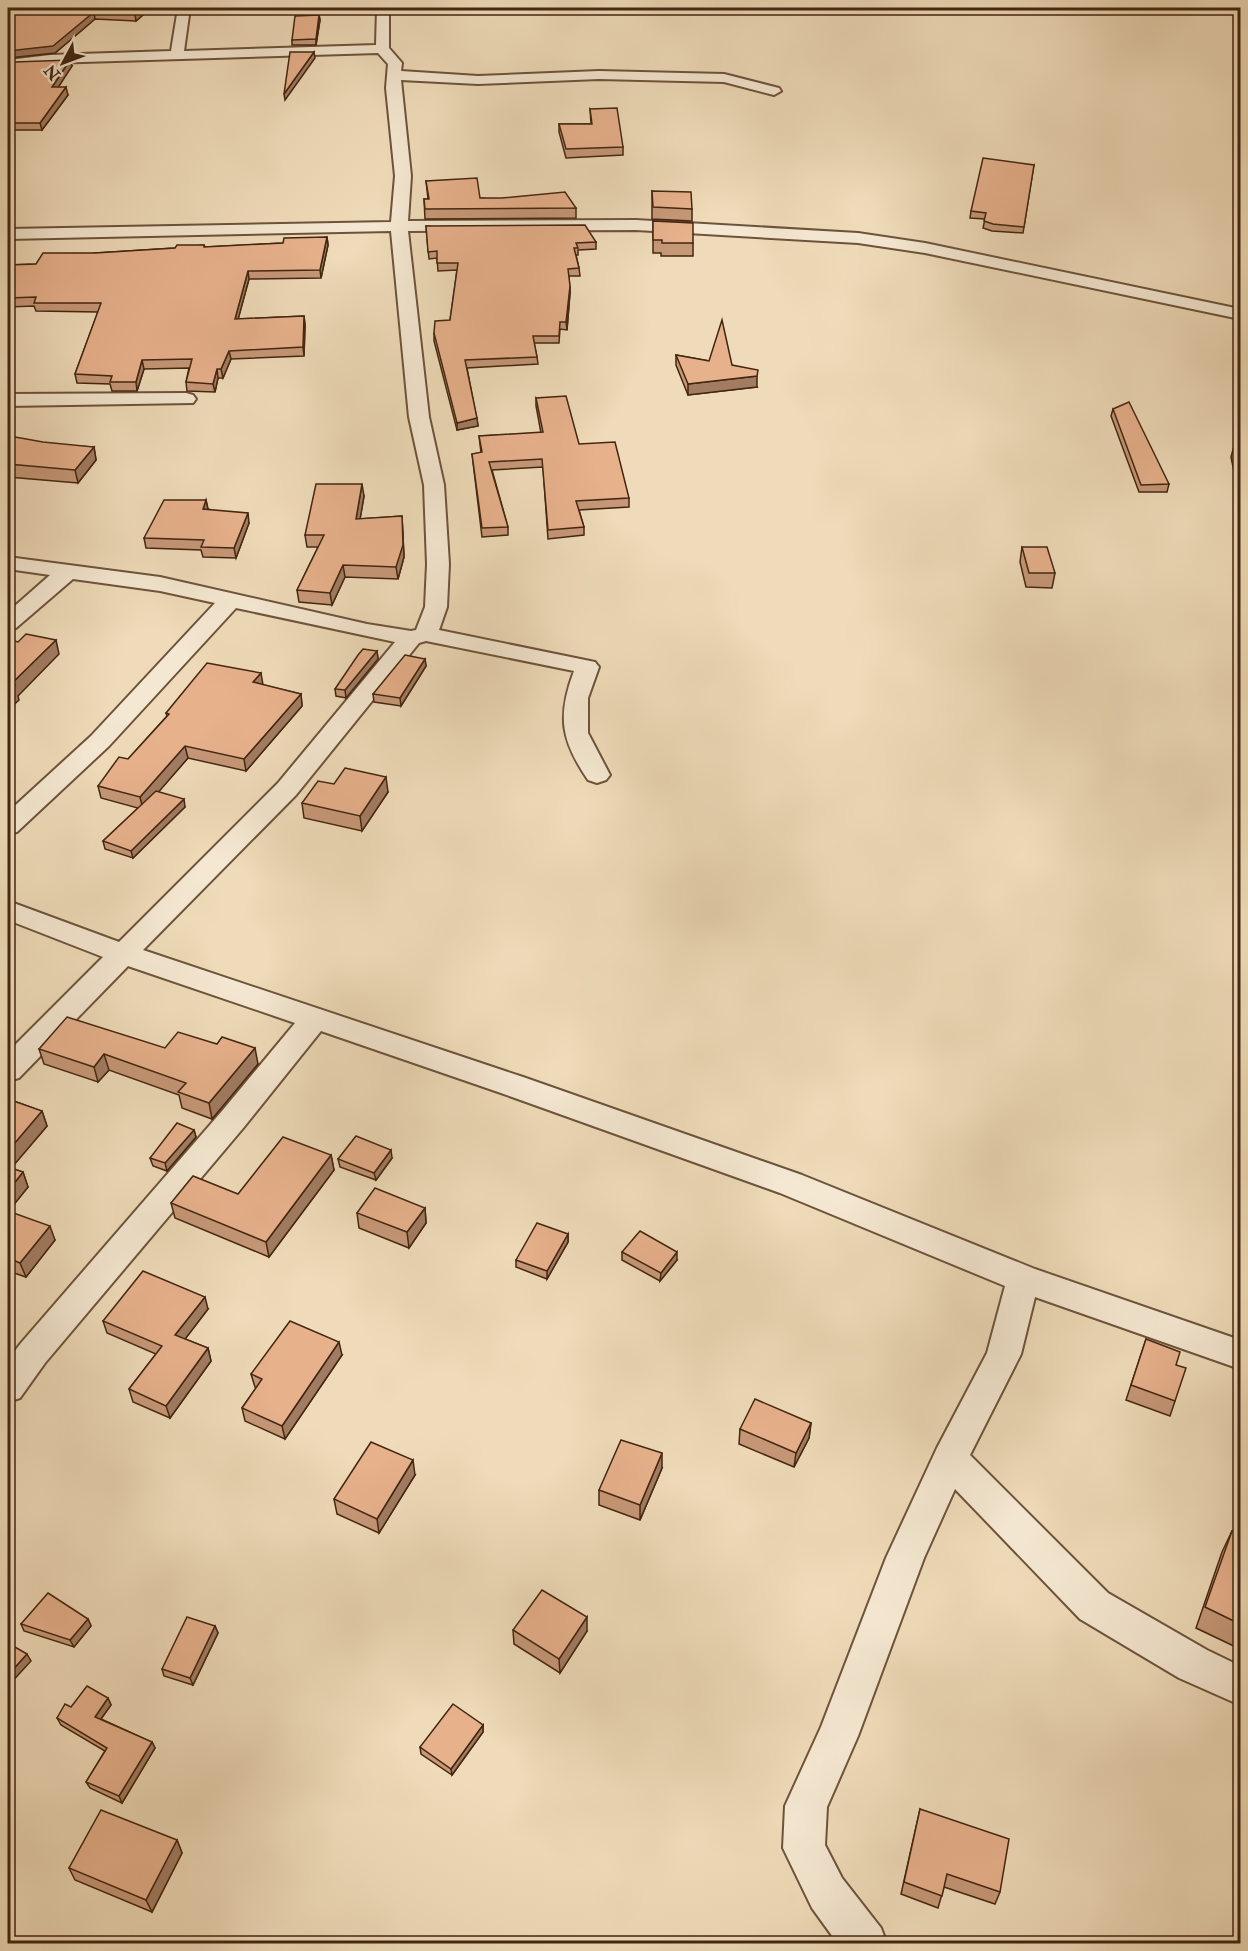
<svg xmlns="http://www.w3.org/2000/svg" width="1248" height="1951" viewBox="0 0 1248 1951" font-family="'IM FELL Double Pica',serif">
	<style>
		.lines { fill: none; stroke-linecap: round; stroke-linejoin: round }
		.street-casing { stroke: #6e533b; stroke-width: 4 }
		.street { fill: #f5e8d2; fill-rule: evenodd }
		.wall { fill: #c79878; stroke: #432611; stroke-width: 1.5 }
		.shaded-wall { fill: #a27c62; stroke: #432611; stroke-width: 1.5 }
		.building { fill: #e7b18c; stroke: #432611; stroke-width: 1.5 }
	</style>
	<rect width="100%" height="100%" fill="#efdbb9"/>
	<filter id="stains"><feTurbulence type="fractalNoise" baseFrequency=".00333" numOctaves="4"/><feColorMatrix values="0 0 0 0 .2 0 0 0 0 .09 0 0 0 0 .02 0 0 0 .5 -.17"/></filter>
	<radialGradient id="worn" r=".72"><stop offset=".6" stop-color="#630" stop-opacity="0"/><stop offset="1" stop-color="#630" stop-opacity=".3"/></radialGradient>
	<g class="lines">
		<defs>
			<g id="street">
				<path d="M 178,8 L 190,8 L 184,51 L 376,45 L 377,8 L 389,8 L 389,48 L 402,63 L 401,71 L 478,76 L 599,71 L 724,74 L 779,88 L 781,91 L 774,95 L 724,82 L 599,79 L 478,84 L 401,80 L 411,176 L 408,221 L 636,220 L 858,233 L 925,243 L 1240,309 L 1240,319 L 925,253 L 858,243 L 636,230 L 408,231 L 429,417 L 444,485 L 449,564 L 447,607 L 439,630 L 595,662 L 599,667 L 588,698 L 588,733 L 610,775 L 606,780 L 597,783 L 588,780 C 561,740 557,717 574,671 L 426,641 L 419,643 L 296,795 L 143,950 L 523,1077 L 802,1175 L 1035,1269 L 1240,1340 L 1240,1369 L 1035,1297 L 1021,1354 L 970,1455 L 1108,1593 L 1207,1650 L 1240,1666 L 1240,1705 L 1179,1678 L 1080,1619 L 955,1489 L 924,1558 L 858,1736 L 827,1807 L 825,1845 L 842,1878 L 881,1928 L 887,1944 L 838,1944 L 812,1908 L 783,1848 L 785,1806 L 821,1727 L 886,1558 L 937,1448 L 987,1353 L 1005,1286 L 780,1193 L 501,1093 L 321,1031 L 244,1127 L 45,1363 L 20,1398 L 8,1402 L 8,1360 L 21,1343 L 222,1111 L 295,1023 L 128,966 L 19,1078 L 8,1081 L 8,1052 L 103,957 L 8,920 L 8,901 L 119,942 L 278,783 L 395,642 L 236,608 L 109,746 L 17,832 L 8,834 L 8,812 L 91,736 L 215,603 L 160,591 L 73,579 L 16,628 L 8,630 L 8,612 L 50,575 L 8,569 L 8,557 L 160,577 L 367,624 L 411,631 L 416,630 L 425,607 L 427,564 L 424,485 L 409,417 L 391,231 L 8,239 L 8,229 L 391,222 L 395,176 L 386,88 L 388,64 L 378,53 L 50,63 L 8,68 L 8,60 L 50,55 L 171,51 Z"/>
				<polygon points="186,393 193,395 196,399 193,403 8,406 8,394"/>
			</g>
		</defs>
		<!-- street casing -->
		<use href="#street" class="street-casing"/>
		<!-- street -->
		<use href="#street" class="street"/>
	</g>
	<!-- wall -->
	<g class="wall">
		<polygon points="8,8 151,8 136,21 95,19 55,53 8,58"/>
		<polygon points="319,15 320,20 316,45 292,45 292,40"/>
		<polygon points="72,66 58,87 68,95 42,130 8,130 8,70"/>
		<polygon points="590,109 623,147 623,155 566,158 559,132 559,124 591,124"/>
		<polygon points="1034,165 1023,233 992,231 983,228 985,219 970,218 971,211"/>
		<polygon points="426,181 480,198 576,208 576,218 425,219 424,199 428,199"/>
		<polygon points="652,191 692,209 692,221 652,219"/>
		<polygon points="653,221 693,243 693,256 661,256 661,253 653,253"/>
		<polygon points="426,226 596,242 596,249 578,250 578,255 576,255 579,268 580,276 569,276 570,293 567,330 560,329 559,343 534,343 537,357 538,364 467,368 478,426 457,430 434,341 434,333 450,320 457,270 438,271 437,258 429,259"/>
		<polygon points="327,237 328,245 321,278 249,279 238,319 304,316 305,325 304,356 231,359 223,378 218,378 215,392 187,391 186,382 189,368 144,369 137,391 112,391 110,384 77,383 75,374 98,312 36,311 34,306 8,307 8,265 36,264 95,253 175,248 204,245 205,247 283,243"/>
		<polygon points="676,355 732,365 757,387 688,395 676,365"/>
		<polygon points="536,398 629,498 629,507 579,510 584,527 584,535 548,539 543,467 492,470 508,527 508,535 482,537 472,454 481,453 479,436 541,433 536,406"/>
		<polygon points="1113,409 1169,484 1167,492 1139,492 1111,416"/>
		<polygon points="8,443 94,447 96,460 78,483 8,477"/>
		<polygon points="1234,446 1240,450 1240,501 1231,457"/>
		<polygon points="364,496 360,519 402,516 404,557 398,579 345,577 332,605 299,602 297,590 318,547 307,547 305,535"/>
		<polygon points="206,500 208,509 249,523 236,558 203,557 201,550 146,548 144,538"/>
		<polygon points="1022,547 1055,573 1052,588 1026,587 1020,562"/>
		<polygon points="377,651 378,659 346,698 336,696 335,689"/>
		<polygon points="425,659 426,666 401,706 374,702 373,694"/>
		<polygon points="263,685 301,694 302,706 246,771 188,758 158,792 185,807 133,858 105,849 103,841 138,808 101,798 98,786 128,759 167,716 166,713"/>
		<polygon points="334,784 388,792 362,831 304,818 302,803"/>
		<polygon points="165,1048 258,1064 212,1119 182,1108 179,1095 109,1070 98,1082 44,1064 39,1049"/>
		<polygon points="8,1099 42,1111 47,1126 11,1168 23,1172 28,1187 8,1211 55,1240 26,1277 8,1271"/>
		<polygon points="194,1130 196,1137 167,1171 153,1166 150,1158"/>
		<polygon points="331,1155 334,1170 269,1257 175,1218 171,1203 238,1194"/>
		<polygon points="392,1158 376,1180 340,1167 338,1159"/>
		<polygon points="425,1208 426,1223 409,1248 359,1228 357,1213"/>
		<polygon points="568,1234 568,1242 547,1279 516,1267 516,1260"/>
		<polygon points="622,1252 677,1260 660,1281 622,1260"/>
		<polygon points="208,1309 185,1339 208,1348 211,1361 170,1418 133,1402 129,1389 156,1354 107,1333 103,1321"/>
		<polygon points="1146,1339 1176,1365 1175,1401 1170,1416 1126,1400"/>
		<polygon points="342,1355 285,1439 245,1421 242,1408 256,1388 255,1387 251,1374"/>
		<polygon points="811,1423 809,1438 794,1467 739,1444 740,1429"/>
		<polygon points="662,1468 640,1520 599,1505 599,1490"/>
		<polygon points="415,1475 379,1533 337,1514 334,1499"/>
		<polygon points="1232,1531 1240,1535 1240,1649 1196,1628 1222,1552"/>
		<polygon points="88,1619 91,1626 74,1647 24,1631 21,1624"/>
		<polygon points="215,1626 218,1633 193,1685 164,1676 162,1669"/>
		<polygon points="513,1630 587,1631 560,1673 514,1644"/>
		<polygon points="108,1698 111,1705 101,1719 152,1742 155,1748 122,1803 90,1788 86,1782 105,1751 61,1725 57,1718"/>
		<polygon points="483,1725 483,1732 452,1775 421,1754 420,1747"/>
		<polygon points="920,1809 1000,1892 995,1904 944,1887 938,1908 901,1894"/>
		<polygon points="177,1840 182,1853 152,1912 75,1880 69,1868"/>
	</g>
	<!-- shaded-wall -->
	<g class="shaded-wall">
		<polygon points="143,8 151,8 136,21 135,14"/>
		<polygon points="94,12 95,19 55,53 8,58 8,51"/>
		<polygon points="319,15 320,20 316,45 316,39"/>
		<polygon points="314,52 315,58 285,100 284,94"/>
		<polygon points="70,60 72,66 54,94 52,87"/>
		<polygon points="66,87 68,95 42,130 40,123"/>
		<polygon points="327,237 328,245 321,278 320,270"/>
		<polygon points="248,271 249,279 236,327 235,319"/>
		<polygon points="570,286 570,293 567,330 566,322"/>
		<polygon points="304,316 305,325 304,356 303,347"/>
		<polygon points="229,351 231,359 223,378 221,369"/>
		<polygon points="142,360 144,369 137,391 136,382"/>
		<polygon points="217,369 218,378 215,392 213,384"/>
		<polygon points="757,376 757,387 688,395 688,384"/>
		<polygon points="477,418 478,426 457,430 457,423"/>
		<polygon points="94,447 96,460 78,483 75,470"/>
		<polygon points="362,484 364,496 358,531 356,519"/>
		<polygon points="206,500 208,510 203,509"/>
		<polygon points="248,513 249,523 236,558 234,548"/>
		<polygon points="402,516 404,557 398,579 396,567"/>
		<polygon points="343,565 345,577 332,605 330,593"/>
		<polygon points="56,640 59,654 18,696 19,700 8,710 8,692 11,684"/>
		<polygon points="377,651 378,659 346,698 345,690"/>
		<polygon points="425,659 426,666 401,706 400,698"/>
		<polygon points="261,673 263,685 253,682"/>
		<polygon points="301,694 302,706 246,771 244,759"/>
		<polygon points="185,746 188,758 143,810 140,797"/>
		<polygon points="386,777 388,792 362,831 360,816"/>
		<polygon points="184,799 185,807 133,858 131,851"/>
		<polygon points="255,1048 258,1064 212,1119 209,1103"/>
		<polygon points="104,1054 109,1070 98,1082 94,1067"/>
		<polygon points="42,1111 47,1126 8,1172 8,1151"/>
		<polygon points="194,1130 196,1137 167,1171 165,1163"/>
		<polygon points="391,1150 392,1158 376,1180 374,1173"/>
		<polygon points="331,1155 334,1170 269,1257 266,1242"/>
		<polygon points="23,1172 28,1187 8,1212 8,1191"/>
		<polygon points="425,1208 426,1223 409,1248 407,1232"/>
		<polygon points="50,1226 55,1240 26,1277 20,1263"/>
		<polygon points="568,1234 568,1242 547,1279 547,1271"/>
		<polygon points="677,1252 677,1260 660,1281 661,1273"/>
		<polygon points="205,1297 208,1309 179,1347 175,1335"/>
		<polygon points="339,1342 342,1355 285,1439 282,1426"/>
		<polygon points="208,1348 211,1361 170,1418 166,1406"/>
		<polygon points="811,1423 809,1438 794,1467 796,1453"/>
		<polygon points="662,1453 662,1468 640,1520 640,1505"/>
		<polygon points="413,1460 415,1475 379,1533 377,1519"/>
		<polygon points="587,1617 587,1631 560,1673 559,1659"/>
		<polygon points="88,1619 91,1626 74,1647 70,1640"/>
		<polygon points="215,1626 218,1633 193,1685 190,1678"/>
		<polygon points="27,1654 31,1661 8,1686 8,1675"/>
		<polygon points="108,1698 111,1705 98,1723 95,1717"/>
		<polygon points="483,1725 483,1732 452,1775 451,1769"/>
		<polygon points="152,1742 155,1748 122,1803 119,1796"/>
		<polygon points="177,1840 182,1853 152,1912 146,1900"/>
	</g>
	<!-- building -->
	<g class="building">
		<polygon points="8,8 143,8 135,14 94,12 53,46 8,51"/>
		<polygon points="319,15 316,39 292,40 295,16"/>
		<polygon points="290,52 314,52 284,94"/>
		<polygon points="70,60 52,87 66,87 40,123 8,123 8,70 14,62"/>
		<polygon points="617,108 623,147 566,149 559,124 592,124 590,109"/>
		<polygon points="983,158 1034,165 1024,227 993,224 984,221 986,213 971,211"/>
		<polygon points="477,178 480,198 502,198 565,192 576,208 425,209 424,199 429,199 426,181"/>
		<polygon points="652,191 691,192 692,209 653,207"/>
		<polygon points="653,221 693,223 693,243 662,243 662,240 653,240"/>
		<polygon points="585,225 596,242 576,243 578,248 574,248 579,268 568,269 570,286 566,322 560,322 559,336 533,336 537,357 465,360 477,418 457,423 434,333 435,321 450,320 458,263 437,263 437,251 428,252 426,226"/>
		<polygon points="327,237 320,270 248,271 235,319 304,316 303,347 229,351 221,369 217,369 213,384 186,382 192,359 142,360 136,382 110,382 112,376 75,374 101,303 34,303 36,297 8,298 8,265 36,264 43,253 95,253 175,248 177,245 204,245 204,247 283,243 284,238"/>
		<polygon points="722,320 732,365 758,370 757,376 688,384 676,355 709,361"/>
		<polygon points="566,396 579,444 615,442 629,498 576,501 584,527 548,530 542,459 489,462 508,527 482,528 472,454 482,452 479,436 543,432 536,398"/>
		<polygon points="1129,402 1169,484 1141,485 1113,409"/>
		<polygon points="15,437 43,442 94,447 75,470 8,464 8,443"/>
		<polygon points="1237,445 1240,450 1240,476 1234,446"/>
		<polygon points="316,484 362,484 356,519 402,516 403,545 396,567 343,565 330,593 297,590 324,535 305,535"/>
		<polygon points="164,500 206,500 203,509 248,513 234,548 201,547 204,540 144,538"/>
		<polygon points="1022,547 1047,547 1055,573 1029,573"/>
		<polygon points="26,634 56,640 11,684 15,685 8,692 8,639 18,642"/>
		<polygon points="363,649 377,651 345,690 335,689 358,655"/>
		<polygon points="405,655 425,659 400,698 373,694"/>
		<polygon points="207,663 261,673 253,682 301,694 244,759 185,746 140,797 98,786 119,757 128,759 169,714 166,713"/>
		<polygon points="345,768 386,777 360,816 302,803 318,781 334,784"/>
		<polygon points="156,791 184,799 131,851 103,841"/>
		<polygon points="67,1017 165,1048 178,1032 217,1044 222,1037 255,1048 209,1103 178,1092 186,1083 104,1054 94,1067 39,1049"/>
		<polygon points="8,1099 42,1111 8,1151"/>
		<polygon points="177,1123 194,1130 165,1163 150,1158"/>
		<polygon points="356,1136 391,1150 374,1173 338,1159"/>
		<polygon points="283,1137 331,1155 266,1242 171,1203 193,1176 238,1194"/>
		<polygon points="8,1167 23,1172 8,1191"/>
		<polygon points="375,1188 425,1208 407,1232 357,1213"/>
		<polygon points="8,1211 50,1226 20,1263 8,1258"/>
		<polygon points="537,1223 568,1234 547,1271 516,1260"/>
		<polygon points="640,1231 677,1252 661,1273 622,1252"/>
		<polygon points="143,1271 205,1297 175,1335 208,1348 166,1406 129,1389 162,1346 103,1321"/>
		<polygon points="290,1321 339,1342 282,1426 242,1408 262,1379 251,1374"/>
		<polygon points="1146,1339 1180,1352 1176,1365 1186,1368 1175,1401 1131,1385"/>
		<polygon points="755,1399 811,1423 796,1453 740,1429"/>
		<polygon points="621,1440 662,1453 640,1505 599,1490"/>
		<polygon points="371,1442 413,1460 377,1519 334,1499"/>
		<polygon points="1232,1531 1240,1535 1240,1624 1205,1607"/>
		<polygon points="542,1590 587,1617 559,1659 513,1630"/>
		<polygon points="48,1593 88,1619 70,1640 21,1624"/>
		<polygon points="187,1617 215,1626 190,1678 162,1669"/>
		<polygon points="8,1643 27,1654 8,1675"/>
		<polygon points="87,1686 108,1698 95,1717 152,1742 119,1796 86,1782 107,1748 57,1718 65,1704 71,1707"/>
		<polygon points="453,1704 483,1725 451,1769 420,1747"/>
		<polygon points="920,1809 1009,1839 1000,1892 947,1874 942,1896 904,1882"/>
		<polygon points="101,1810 177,1840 146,1900 69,1868"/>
	</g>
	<!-- margin -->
	<rect width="1248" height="1951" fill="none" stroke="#efdbb9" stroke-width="30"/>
	<rect x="9" y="9" width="1230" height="1933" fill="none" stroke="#432611" stroke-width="3"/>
	<rect x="15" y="15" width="1218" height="1921" fill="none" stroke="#432611" stroke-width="1.5"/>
	<!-- north arrow -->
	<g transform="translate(63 63) rotate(229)" stroke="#f5e8d2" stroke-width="4.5" paint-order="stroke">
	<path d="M0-4.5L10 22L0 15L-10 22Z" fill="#432611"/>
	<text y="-9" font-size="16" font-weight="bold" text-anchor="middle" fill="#432611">N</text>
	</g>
	<rect width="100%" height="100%" filter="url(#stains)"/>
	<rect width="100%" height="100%" fill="url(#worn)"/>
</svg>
